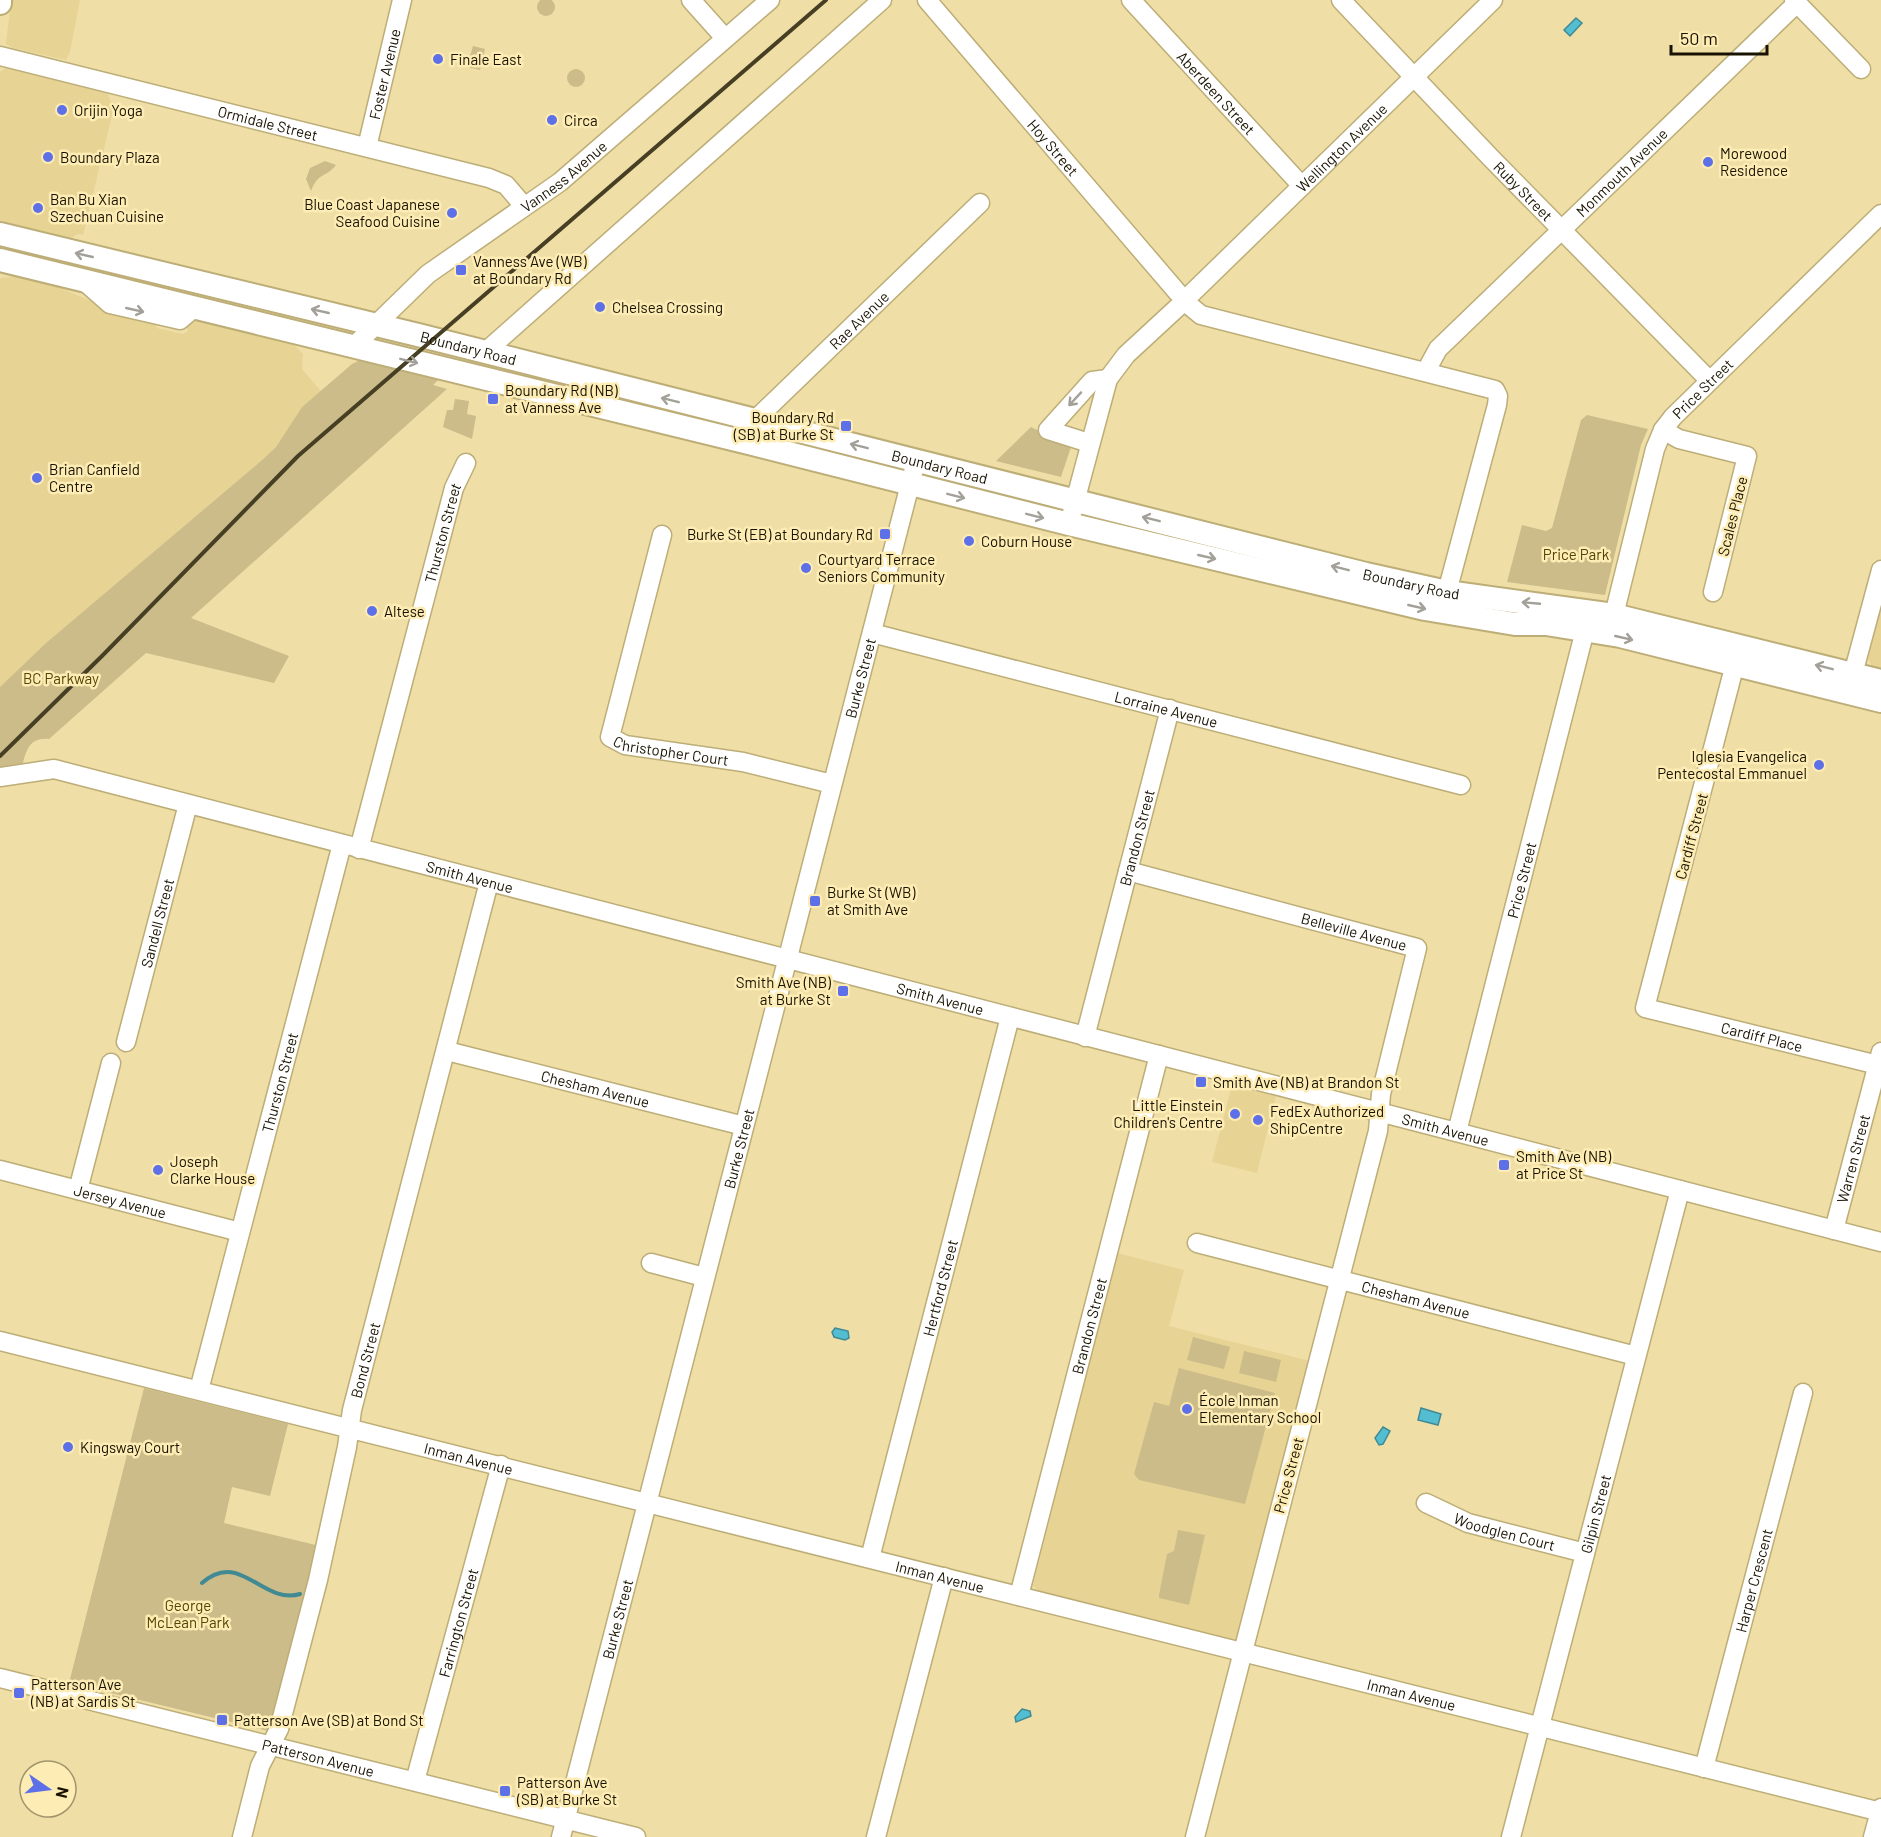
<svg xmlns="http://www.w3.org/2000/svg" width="1881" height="1837" viewBox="0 0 1881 1837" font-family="Barlow,sans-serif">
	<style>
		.built { fill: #e7d494 }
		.green { fill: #cbbc89 }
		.water { fill: #53bdd2; stroke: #418a93; stroke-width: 1.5 }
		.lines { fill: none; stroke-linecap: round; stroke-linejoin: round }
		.stream { stroke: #418a93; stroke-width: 4 }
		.minor-casing { stroke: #bdad77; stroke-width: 21 }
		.major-casing { stroke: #bdad77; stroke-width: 26 }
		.minor { stroke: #fff; stroke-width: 18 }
		.major { stroke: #fff; stroke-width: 22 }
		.rail { stroke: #473f24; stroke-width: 4 }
		.oneway { stroke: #a3a099 }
		.poi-dot { fill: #5e70e7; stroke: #fdecb4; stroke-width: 2 }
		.labels { text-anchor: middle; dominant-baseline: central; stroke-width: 5; stroke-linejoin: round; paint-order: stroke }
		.poi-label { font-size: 15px; fill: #181200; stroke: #fdecb4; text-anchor: start }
		.street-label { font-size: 15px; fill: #181200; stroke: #fdecb4 }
		.park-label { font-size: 15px; fill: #544403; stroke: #fdecb4 }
	</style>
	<rect width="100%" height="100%" fill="#efdfa7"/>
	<!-- built -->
	<g class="built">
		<polygon points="11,0 80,0 70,52 66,60 13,48 6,44"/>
		<polygon points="6,68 107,92 111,102 115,103 83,235 78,234 71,238 0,221 0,72"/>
		<polygon points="20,276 39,279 91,301 98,308 153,320 157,328 183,334 188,331 185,325 200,320 291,342 303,354 302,369 321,391 302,407 276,447 261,461 46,643 0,687 0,278"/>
		<polygon points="1881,604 1881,669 1872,666 1868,659"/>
		<polygon points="1232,1085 1276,1096 1257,1173 1212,1162"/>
		<polygon points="1117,1253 1184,1270 1169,1326 1310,1361 1237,1642 1040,1592 1033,1586"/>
	</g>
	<!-- green -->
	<g class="green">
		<circle cx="546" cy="7" r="9"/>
		<polygon points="473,46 485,49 480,70 467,67"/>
		<circle cx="576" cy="78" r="9"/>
		<path d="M 325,161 L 336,165 C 326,178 318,172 311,191 L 306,179 L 310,168 Z"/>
		<path d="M 362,359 L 442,376 L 433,385 L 447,389 L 191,618 L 289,656 L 274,683 L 146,653 L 49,739 C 29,737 26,751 22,767 L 0,772 L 0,687 L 46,643 L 261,461 L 276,447 L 302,407 L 352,364 Z"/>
		<polygon points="455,399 469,401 467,414 476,416 472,439 443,427 447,410 453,410"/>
		<polygon points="1587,415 1648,429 1641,445 1605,595 1507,582 1522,525 1546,531 1552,528 1581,420"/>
		<polygon points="1031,427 1071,447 1061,477 996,461"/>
		<polygon points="1193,1337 1230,1347 1224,1369 1187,1360"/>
		<polygon points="1244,1351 1281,1360 1276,1382 1239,1373"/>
		<polygon points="1179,1368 1275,1393 1245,1504 1139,1480 1134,1474 1154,1402 1169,1406"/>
		<polygon points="144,1388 288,1424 270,1496 232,1487 224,1523 320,1546 273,1725 268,1731 69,1683"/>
		<polygon points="1178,1530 1205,1535 1189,1605 1159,1598 1159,1595 1167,1554 1174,1551"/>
	</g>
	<!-- water -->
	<g class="water">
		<polygon points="1576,18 1582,23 1570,36 1564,30"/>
		<polygon points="835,1328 848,1331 849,1338 845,1340 834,1337 832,1332"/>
		<polygon points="1421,1408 1441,1414 1438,1425 1418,1420"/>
		<polygon points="1383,1427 1390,1431 1383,1444 1379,1445 1375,1438"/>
		<polygon points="1022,1709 1030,1711 1031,1716 1016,1722 1015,1717"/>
	</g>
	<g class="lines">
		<!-- stream -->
		<path class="stream" d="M 202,1583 C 240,1549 262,1605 300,1594"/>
		<defs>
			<g id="minor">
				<polyline points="691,0 725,38"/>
				<path id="s1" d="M 927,0 L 1178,293"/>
				<path id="s2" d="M 1131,0 L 1302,186"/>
				<path id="s3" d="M 1341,0 L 1490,157 L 1709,380"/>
				<polyline points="1794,0 1861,69"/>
				<path id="s4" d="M 0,56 L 489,178 L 506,185 L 524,206"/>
				<path id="s5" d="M 367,147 L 402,0"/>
				<polyline points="85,282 110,304 180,320 194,308"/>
				<path id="s6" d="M 1191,294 L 1493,0"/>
				<polyline points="1190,306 1201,315 1495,390 1498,396 1497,405 1447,592"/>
				<path id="s7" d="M 353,347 L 428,274 L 560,182 L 770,0"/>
				<polyline points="484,353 882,0"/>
				<path id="s8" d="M 1426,371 L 1438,349 L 1797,3"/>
				<polyline points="1663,430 1679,439 1747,456 1713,592"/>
				<path id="s9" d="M 749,443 L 755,420 L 980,203"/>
				<polyline points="1089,443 1048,430 1092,381 1108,379"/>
				<polyline points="1069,524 1108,379 1126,355 1178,307"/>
				<path id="s10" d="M 662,535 L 610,737 L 625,745 L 743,762 L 832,784"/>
				<path id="s11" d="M 1614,615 L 1655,449 L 1663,430 L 1673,417 L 1881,214"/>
				<path id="s12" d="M 872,633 L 1461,785"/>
				<path id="s13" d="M 1735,664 L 1645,1008 L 1878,1065"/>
				<polyline points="1853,674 1881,570"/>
				<path id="s14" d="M 0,777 L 54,769 L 1881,1242"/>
				<path id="s15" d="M 359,849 L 454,488 L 466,463"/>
				<path id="s16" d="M 1128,871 L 1417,948 L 1381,1094 L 1378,1131 L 1195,1837"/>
				<path id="s17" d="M 1085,1037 L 1170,709"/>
				<path id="s18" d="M 126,1042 L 188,804"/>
				<path id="s19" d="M 447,1051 L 744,1126"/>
				<path id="s20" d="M 1457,1132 L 1585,630"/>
				<path id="s21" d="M 0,1170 L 240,1232"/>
				<polyline points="78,1190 111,1063"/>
				<path id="s22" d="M 1834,1230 L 1881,1052"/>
				<path id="s23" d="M 1197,1243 L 1636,1356"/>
				<polyline points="651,1263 704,1277"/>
				<path id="s24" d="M 0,1341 L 1881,1812"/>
				<path id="s25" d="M 199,1390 L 342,844"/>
				<path id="s26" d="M 1426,1503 L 1468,1523 L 1585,1553"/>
				<path id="s27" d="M 870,1558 L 1010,1017"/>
				<path id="s28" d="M 1019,1596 L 1159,1055"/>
				<path id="s29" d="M 0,1678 L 636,1837"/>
				<path id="s30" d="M 1704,1768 L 1803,1393"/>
				<path id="s31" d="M 415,1781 L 501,1465"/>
				<path id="s32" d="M 242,1837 L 260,1766 L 279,1729 L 318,1580 L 347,1447 L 352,1410 L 489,882"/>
				<path id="s33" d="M 561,1837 L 916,461"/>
				<polyline points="876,1837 944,1577"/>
				<path id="s34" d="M 1511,1837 L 1680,1190"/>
				<polyline points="1873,1837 1881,1808"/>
			</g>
			<g id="major">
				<polyline points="0,3 0,0"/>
				<path id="s35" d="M 0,234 L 418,335 L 1366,574 L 1447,592 L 1614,615 L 1881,681"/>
				<polyline points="0,260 749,443 1069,524 1425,609 1515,624 1546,624 1620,636 1881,701"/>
			</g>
		</defs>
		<!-- minor casing -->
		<use href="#minor" class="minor-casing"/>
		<!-- major casing -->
		<use href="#major" class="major-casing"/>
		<!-- minor -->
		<use href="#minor" class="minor"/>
		<!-- major -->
		<use href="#major" class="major"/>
		<!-- rail -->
		<polyline class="rail" points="0,756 102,656 298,456 826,0"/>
	</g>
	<!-- one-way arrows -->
	<defs><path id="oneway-shaft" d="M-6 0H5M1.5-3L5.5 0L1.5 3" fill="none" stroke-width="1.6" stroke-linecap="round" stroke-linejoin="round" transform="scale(1.5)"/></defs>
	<g class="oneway">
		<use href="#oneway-shaft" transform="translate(84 255) rotate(-167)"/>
		<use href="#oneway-shaft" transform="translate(135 310) rotate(13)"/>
		<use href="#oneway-shaft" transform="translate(320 311) rotate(-167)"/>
		<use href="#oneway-shaft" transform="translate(409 361) rotate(14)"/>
		<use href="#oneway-shaft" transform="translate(1075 399) rotate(133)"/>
		<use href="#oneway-shaft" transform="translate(670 400) rotate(-166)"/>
		<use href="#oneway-shaft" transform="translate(859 446) rotate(-166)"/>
		<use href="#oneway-shaft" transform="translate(956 496) rotate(14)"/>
		<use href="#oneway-shaft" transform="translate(1035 516) rotate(14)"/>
		<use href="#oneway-shaft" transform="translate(1151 519) rotate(-166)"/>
		<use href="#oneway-shaft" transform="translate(1207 557) rotate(13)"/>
		<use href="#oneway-shaft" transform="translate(1340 568) rotate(-166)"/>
		<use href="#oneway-shaft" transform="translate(1531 603) rotate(-175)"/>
		<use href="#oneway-shaft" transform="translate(1417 607) rotate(13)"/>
		<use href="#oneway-shaft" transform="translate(1624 638) rotate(13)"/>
		<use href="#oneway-shaft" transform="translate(1824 667) rotate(-166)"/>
	</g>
	<!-- markers -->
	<g class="poi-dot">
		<circle cx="438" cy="59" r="6"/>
		<circle cx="62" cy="110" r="6"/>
		<circle cx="552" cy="120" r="6"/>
		<circle cx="48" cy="157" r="6"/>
		<circle cx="1708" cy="162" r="6"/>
		<circle cx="38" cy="208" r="6"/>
		<circle cx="452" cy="213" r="6"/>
		<rect x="455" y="264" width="12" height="12" rx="3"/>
		<circle cx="600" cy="307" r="6"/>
		<rect x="487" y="393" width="12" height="12" rx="3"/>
		<rect x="840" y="420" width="12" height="12" rx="3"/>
		<circle cx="37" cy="478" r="6"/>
		<rect x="879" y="528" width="12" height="12" rx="3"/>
		<circle cx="969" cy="541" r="6"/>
		<circle cx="806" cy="568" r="6"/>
		<circle cx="372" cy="611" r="6"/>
		<circle cx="1819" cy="765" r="6"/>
		<rect x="809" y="895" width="12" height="12" rx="3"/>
		<rect x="837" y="985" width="12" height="12" rx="3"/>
		<rect x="1195" y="1076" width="12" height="12" rx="3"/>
		<circle cx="1235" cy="1114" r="6"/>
		<circle cx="1258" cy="1120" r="6"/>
		<rect x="1498" y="1159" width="12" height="12" rx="3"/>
		<circle cx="158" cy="1170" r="6"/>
		<circle cx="1187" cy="1409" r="6"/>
		<circle cx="68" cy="1447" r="6"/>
		<rect x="13" y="1687" width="12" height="12" rx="3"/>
		<rect x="216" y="1714" width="12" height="12" rx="3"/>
		<rect x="499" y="1785" width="12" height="12" rx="3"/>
	</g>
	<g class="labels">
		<!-- poi labels -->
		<g class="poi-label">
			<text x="450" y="59">Finale East</text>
			<text x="74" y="110">Orijin Yoga</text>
			<text x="564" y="120">Circa</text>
			<text x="1720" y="153">Morewood<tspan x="1720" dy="17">Residence</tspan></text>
			<text x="60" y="157">Boundary Plaza</text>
			<text x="50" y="199">Ban Bu Xian<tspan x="50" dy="17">Szechuan Cuisine</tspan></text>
			<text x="440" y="204" text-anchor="end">Blue Coast Japanese<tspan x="440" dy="17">Seafood Cuisine</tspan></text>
			<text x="473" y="261">Vanness Ave (WB)<tspan x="473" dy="17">at Boundary Rd</tspan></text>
			<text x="612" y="307">Chelsea Crossing</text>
			<text x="505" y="390">Boundary Rd (NB)<tspan x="505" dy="17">at Vanness Ave</tspan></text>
			<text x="834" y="417" text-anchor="end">Boundary Rd<tspan x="834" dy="17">(SB) at Burke St</tspan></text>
			<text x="49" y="469">Brian Canfield<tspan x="49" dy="17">Centre</tspan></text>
			<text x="873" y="534" text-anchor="end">Burke St (EB) at Boundary Rd</text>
			<text x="981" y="541">Coburn House</text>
			<text x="818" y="559">Courtyard Terrace<tspan x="818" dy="17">Seniors Community</tspan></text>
			<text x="384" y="611">Altese</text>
			<text x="1807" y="756" text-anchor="end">Iglesia Evangelica<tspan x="1807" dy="17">Pentecostal Emmanuel</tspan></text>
			<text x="827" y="892">Burke St (WB)<tspan x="827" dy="17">at Smith Ave</tspan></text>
			<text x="831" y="982" text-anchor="end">Smith Ave (NB)<tspan x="831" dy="17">at Burke St</tspan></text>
			<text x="1213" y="1082">Smith Ave (NB) at Brandon St</text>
			<text x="1223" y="1105" text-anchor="end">Little Einstein<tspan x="1223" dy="17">Children's Centre</tspan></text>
			<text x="1270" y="1111">FedEx Authorized<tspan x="1270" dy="17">ShipCentre</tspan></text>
			<text x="1516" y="1156">Smith Ave (NB)<tspan x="1516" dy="17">at Price St</tspan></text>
			<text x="170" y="1161">Joseph<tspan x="170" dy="17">Clarke House</tspan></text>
			<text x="1199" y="1400">École Inman<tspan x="1199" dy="17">Elementary School</tspan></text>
			<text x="80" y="1447">Kingsway Court</text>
			<text x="31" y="1684">Patterson Ave<tspan x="31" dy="17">(NB) at Sardis St</tspan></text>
			<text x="234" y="1720">Patterson Ave (SB) at Bond St</text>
			<text x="517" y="1782">Patterson Ave<tspan x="517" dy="17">(SB) at Burke St</tspan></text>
		</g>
		<!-- street labels -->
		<g class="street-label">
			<text stroke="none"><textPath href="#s5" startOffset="75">Foster Avenue</textPath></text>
			<text stroke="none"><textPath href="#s2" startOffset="126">Aberdeen Street</textPath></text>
			<text stroke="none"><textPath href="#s4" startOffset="276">Ormidale Street</textPath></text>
			<text stroke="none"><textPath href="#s1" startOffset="194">Hoy Street</textPath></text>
			<text stroke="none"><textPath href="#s6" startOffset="210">Wellington Avenue</textPath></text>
			<text stroke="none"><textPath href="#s8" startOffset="280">Monmouth Avenue</textPath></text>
			<text stroke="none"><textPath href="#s7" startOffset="272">Vanness Avenue</textPath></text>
			<text stroke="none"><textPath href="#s3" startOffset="264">Ruby Street</textPath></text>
			<text stroke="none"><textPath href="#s9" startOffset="168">Rae Avenue</textPath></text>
			<text stroke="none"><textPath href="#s35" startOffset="482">Boundary Road</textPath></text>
			<text stroke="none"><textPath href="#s11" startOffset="249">Price Street</textPath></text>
			<text stroke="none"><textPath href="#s35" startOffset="968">Boundary Road</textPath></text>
			<text transform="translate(1732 516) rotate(-76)">Scales Place</text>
			<text stroke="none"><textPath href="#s15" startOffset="327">Thurston Street</textPath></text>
			<text stroke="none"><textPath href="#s35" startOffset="1454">Boundary Road</textPath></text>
			<text stroke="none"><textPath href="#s33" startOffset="1197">Burke Street</textPath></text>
			<text stroke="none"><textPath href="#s12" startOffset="304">Lorraine Avenue</textPath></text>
			<text stroke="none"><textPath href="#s10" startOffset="272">Christopher Court</textPath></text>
			<text transform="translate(1691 836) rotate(-75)">Cardiff Street</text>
			<text stroke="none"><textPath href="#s17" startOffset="206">Brandon Street</textPath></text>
			<text stroke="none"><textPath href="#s14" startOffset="484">Smith Avenue</textPath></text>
			<text stroke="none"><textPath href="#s20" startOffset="260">Price Street</textPath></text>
			<text stroke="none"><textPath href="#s18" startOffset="123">Sandell Street</textPath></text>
			<text stroke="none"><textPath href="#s16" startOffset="234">Belleville Avenue</textPath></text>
			<text stroke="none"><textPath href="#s14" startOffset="970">Smith Avenue</textPath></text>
			<text stroke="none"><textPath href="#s13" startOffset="476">Cardiff Place</textPath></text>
			<text stroke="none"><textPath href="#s25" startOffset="318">Thurston Street</textPath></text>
			<text stroke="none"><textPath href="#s19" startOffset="153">Chesham Avenue</textPath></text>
			<text stroke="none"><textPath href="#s14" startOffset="1492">Smith Avenue</textPath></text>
			<text stroke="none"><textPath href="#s33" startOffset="711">Burke Street</textPath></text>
			<text stroke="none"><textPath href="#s22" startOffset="74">Warren Street</textPath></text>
			<text stroke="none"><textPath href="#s21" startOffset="124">Jersey Avenue</textPath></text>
			<text stroke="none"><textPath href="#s27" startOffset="279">Hertford Street</textPath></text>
			<text stroke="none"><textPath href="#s23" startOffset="226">Chesham Avenue</textPath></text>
			<text stroke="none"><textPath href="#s28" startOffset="279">Brandon Street</textPath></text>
			<text stroke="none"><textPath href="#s32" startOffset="494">Bond Street</textPath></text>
			<text stroke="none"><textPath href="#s24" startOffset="483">Inman Avenue</textPath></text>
			<text transform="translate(1288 1475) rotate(-75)">Price Street</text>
			<text stroke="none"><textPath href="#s34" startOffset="334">Gilpin Street</textPath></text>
			<text stroke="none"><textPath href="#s26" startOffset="84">Woodglen Court</textPath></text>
			<text stroke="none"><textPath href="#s24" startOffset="969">Inman Avenue</textPath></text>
			<text stroke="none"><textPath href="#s30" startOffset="194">Harper Crescent</textPath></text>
			<text stroke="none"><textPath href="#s33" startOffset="225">Burke Street</textPath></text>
			<text stroke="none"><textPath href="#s31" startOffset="164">Farrington Street</textPath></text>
			<text stroke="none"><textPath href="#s24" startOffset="1455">Inman Avenue</textPath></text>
			<text stroke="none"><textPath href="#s29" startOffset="328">Patterson Avenue</textPath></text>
		</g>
		<!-- park labels -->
		<g class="park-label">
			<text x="1576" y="554">Price Park</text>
			<text x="61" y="678">BC Parkway</text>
			<text x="188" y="1605">George<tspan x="188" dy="17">McLean Park</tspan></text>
		</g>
	</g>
	<!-- north arrow -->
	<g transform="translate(48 1789) rotate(104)"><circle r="28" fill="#fdecb4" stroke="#a1956c" stroke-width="1.5"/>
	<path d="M0-4.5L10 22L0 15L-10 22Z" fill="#5e70e7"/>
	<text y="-9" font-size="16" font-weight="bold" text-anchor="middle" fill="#181200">N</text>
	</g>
	<!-- scale -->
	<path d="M1671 45v9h96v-9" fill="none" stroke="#181200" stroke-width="3"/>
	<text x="1680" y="45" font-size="18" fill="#181200" stroke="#fdecb4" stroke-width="4.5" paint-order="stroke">50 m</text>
</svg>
